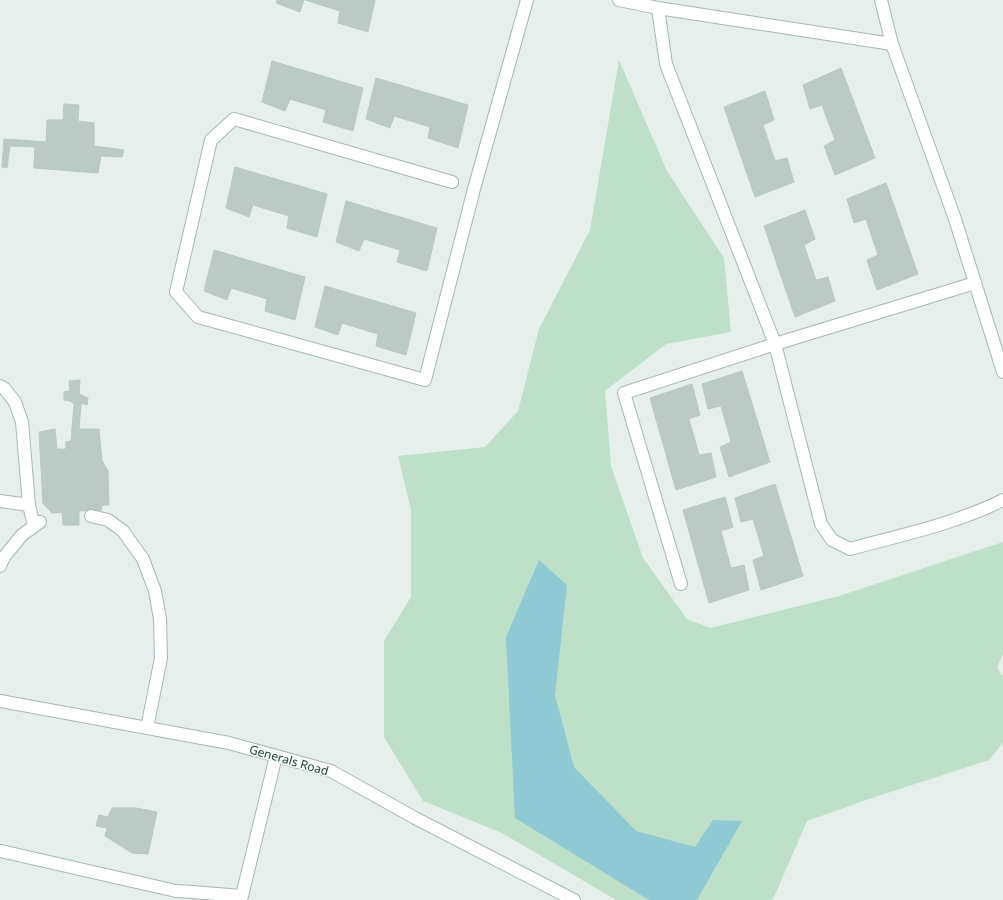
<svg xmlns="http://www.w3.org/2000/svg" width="1003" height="900" viewBox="0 0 1003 900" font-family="'Noto Sans',sans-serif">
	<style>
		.green { fill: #bfe0c8 }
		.water { fill: #8ec9d4 }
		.building { fill: #bbcac4; stroke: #b8c9c2 }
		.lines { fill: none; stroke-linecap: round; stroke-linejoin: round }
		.minor-casing { stroke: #a8b8b2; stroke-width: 14 }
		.tertiary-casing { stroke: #a8b8b2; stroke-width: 14 }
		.minor { stroke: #fff; stroke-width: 12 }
		.tertiary { stroke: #fff; stroke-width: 12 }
		.labels { text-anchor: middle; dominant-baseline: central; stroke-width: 3; stroke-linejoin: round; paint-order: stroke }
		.street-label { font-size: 12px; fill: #24423a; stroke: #f7fbf9 }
	</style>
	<rect width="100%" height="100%" fill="#e6efeb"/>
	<!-- green -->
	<polygon class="green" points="619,60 667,171 724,258 731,332 666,344 605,391 611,466 643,558 687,619 710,628 839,596 1003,542 1003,653 997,668 1003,676 1003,743 989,760 872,798 807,821 775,895 772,900 616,900 502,833 423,801 384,737 384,641 411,597 411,510 398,456 485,447 518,411 539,329 590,230"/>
	<!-- water -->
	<polygon class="water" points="539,560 567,585 555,695 574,767 636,831 695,847 713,820 742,821 697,900 649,900 515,818 506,637"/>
	<!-- building -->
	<g class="building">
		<polygon points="277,0 304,0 300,12 276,3"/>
		<polygon points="305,0 375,0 368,32 338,23 340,11"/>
		<polygon points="272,61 363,88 353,131 323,122 326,110 290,99 285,111 262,102"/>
		<polygon points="841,68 875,158 835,175 824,146 835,140 822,105 810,109 803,85"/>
		<polygon points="376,78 468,105 458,148 428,138 430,127 394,116 390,128 366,119"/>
		<polygon points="765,91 774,120 763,125 775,161 787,158 794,182 755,197 724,107"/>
		<polygon points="64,104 79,105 78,121 94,123 94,146 124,150 122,157 101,156 98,173 34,168 35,147 10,146 7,168 2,167 4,139 46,142 47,120 63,120"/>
		<polygon points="235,167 327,194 317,237 287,228 289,216 253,205 249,217 226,208"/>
		<polygon points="886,183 918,274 877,290 867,260 878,255 866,219 854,223 847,199"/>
		<polygon points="346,201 437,228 427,271 397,262 400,250 364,239 359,251 336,242"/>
		<polygon points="805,210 815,239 804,245 816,280 828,277 835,301 795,317 764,226"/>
		<polygon points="214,250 305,277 295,320 265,311 267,299 231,288 227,300 204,291"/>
		<polygon points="325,286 416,313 406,355 376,346 378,334 342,323 338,335 315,327"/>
		<polygon points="742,371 770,462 729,477 720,447 731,442 721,406 708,409 702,384"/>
		<polygon points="80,380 79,394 88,398 87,405 81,403 79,429 99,429 102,461 108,471 109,505 102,505 101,510 79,511 79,525 63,525 62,512 52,513 43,504 39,432 55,429 57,449 66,449 66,442 71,441 74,404 70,401 64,400 64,392 70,391 69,381"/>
		<polygon points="692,384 700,415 689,419 699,455 711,453 716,477 676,490 650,398"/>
		<polygon points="775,484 803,576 761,590 753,560 764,556 753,519 741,522 735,498"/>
		<polygon points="725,497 733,527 721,531 731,568 744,565 749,590 709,603 683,510"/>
		<polygon points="112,808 136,808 157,812 148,854 132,853 105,836 107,828 96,826 99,815 108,817"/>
	</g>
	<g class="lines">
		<defs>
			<g id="minor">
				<polyline points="619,0 658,8 892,44"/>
				<polyline points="881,0 892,44 955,219 1003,372"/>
				<path d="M 658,8 L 666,64 L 775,344 L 821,524 L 832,540 L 850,549 C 901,535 955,524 1003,500"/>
				<polyline points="452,182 234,119 211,140 176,292 198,317 425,380 474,189 527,0"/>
				<polyline points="0,386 4,388 15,402 22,422 29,505 34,526"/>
				<polyline points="0,501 29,505"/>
				<polyline points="91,516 108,520 123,531 143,559 155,591 160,619 161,658 147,728"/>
				<polyline points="0,566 4,557 22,535 40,522"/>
				<polyline points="681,584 624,393 775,344 975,283"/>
				<polyline points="1,851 176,891 192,892 242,896 276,756"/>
			</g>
			<polyline id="tertiary" points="0,701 229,743 331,771 415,818 574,900"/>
		</defs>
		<!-- minor casing -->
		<use href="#minor" class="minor-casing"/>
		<!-- tertiary casing -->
		<use href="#tertiary" class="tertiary-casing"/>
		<!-- minor -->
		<use href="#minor" class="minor"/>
		<!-- tertiary -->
		<use href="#tertiary" class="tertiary"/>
	</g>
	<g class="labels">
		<!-- street labels -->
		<g class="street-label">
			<text transform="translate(289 760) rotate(16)">Generals Road</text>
		</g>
	</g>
</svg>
